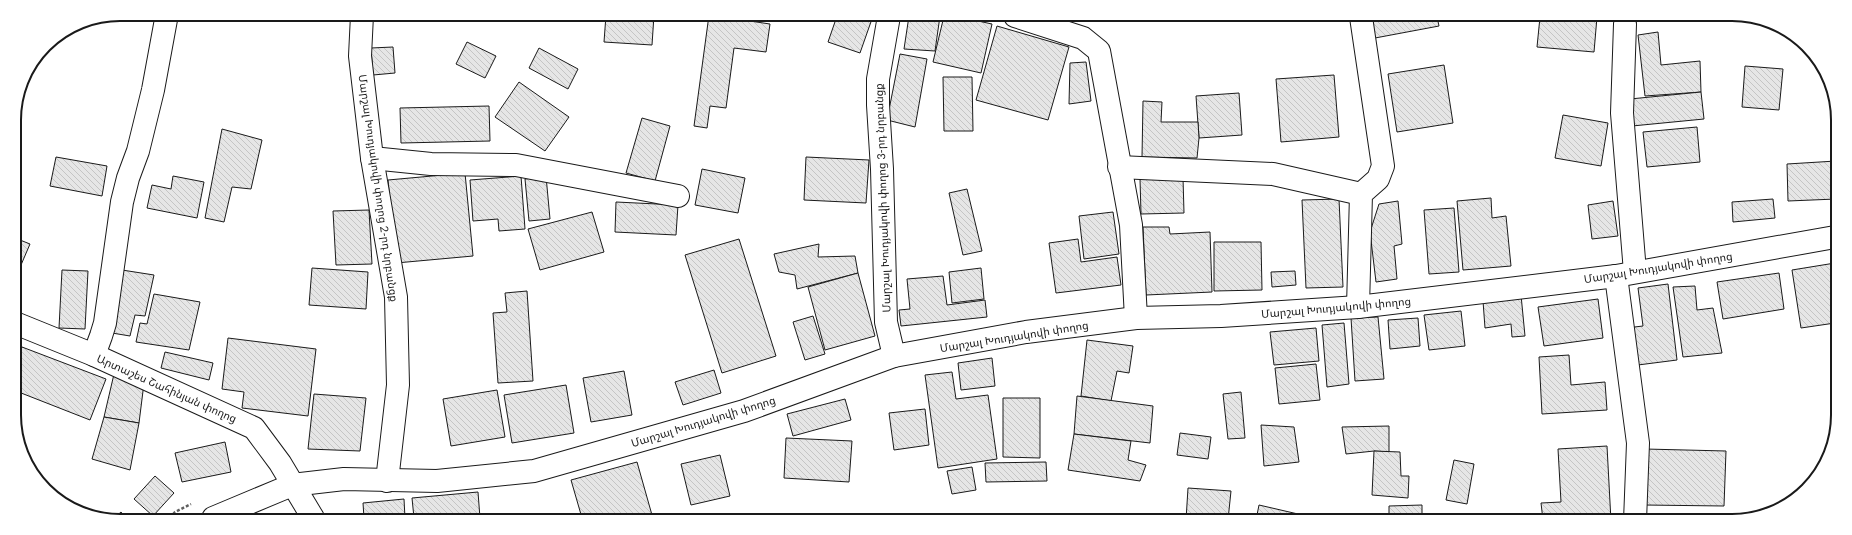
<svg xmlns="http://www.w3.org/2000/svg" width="1852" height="535" viewBox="0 0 1852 535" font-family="Lato,'Noto Sans Armenian',sans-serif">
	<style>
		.building { fill: url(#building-back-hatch); stroke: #1a1a1a }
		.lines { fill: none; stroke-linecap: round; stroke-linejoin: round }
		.minor-casing { stroke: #1a1a1a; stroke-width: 24 }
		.path { stroke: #5f5f5f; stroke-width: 2.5; stroke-dasharray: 3 2; stroke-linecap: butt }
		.minor { stroke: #fff; stroke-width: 22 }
		.labels { text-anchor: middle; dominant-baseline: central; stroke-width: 3; stroke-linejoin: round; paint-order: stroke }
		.street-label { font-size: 11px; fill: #1a1a1a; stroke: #fff }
		.rim { fill: none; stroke: #1a1a1a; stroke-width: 2 }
	</style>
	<defs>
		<pattern id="building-back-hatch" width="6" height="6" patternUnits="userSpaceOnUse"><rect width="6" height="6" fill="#e6e6e6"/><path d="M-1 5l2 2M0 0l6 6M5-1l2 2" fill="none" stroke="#c5c5c5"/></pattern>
	</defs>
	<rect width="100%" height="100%" fill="#fff"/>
	<!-- building -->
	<g class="building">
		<polygon points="331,14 349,14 347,20"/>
		<polygon points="606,15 654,15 652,45 604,42"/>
		<polygon points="709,15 770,24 766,52 734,48 726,108 710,106 707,128 694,126"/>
		<polygon points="837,16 873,16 860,53 828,42"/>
		<polygon points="909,16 940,16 935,51 904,49"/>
		<polygon points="944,16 955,16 992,24 981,73 933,62"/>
		<polygon points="1371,17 1437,17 1439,26 1375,38"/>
		<polygon points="1540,17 1597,17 1594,52 1537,47"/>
		<polygon points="997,26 1069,47 1048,120 976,100"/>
		<polygon points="1658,32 1661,65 1700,61 1701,92 1645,96 1638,35"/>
		<polygon points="467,42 496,56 485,78 456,64"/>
		<polygon points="393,47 395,73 373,75 371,48"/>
		<polygon points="539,48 578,69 568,89 529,68"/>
		<polygon points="900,54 927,59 915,127 887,120"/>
		<polygon points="1086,62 1091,101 1069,104 1070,63"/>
		<polygon points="1444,65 1453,123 1397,132 1388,74"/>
		<polygon points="1745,66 1783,69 1779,110 1742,107"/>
		<polygon points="1334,75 1339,137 1281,142 1276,79"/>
		<polygon points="943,77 972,77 973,131 944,131"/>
		<polygon points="519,82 569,117 545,151 495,117"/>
		<polygon points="1701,92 1704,119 1632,126 1630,99"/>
		<polygon points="1239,93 1242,135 1199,138 1196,96"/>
		<polygon points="1143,101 1162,102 1161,122 1198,122 1199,138 1197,158 1142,157"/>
		<polygon points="489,106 490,141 401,143 400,108"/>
		<polygon points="1563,115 1608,123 1601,166 1555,158"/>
		<polygon points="642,118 670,126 655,181 626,173"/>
		<polygon points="1697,127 1700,162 1647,167 1643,132"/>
		<polygon points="222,129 262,140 251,189 232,187 224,222 205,218"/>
		<polygon points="56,157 107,166 102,196 50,186"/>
		<polygon points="806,157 869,160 866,203 804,200"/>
		<polygon points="1836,161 1836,199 1788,201 1787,164"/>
		<polygon points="702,169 745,178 738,213 695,205"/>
		<polygon points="465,173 473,256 396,263 388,180"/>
		<polygon points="173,176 204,182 197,218 147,208 152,185 171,189"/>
		<polygon points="521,176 525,229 499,231 498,219 473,221 470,180"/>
		<polygon points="546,176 550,219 529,221 525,179"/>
		<polygon points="1183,178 1184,213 1141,214 1140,179"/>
		<polygon points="967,189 982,251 963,255 949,193"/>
		<polygon points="1491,198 1492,218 1506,216 1511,266 1463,270 1457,201"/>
		<polygon points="1339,199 1343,287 1306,288 1302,200"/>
		<polygon points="1773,199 1775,218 1733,222 1732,202"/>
		<polygon points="1398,201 1402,244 1394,246 1397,279 1376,282 1370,232 1379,204"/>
		<polygon points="1613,201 1618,236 1592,239 1588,205"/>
		<polygon points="616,202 678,205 676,235 615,232"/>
		<polygon points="1454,208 1459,272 1429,274 1424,210"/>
		<polygon points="369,210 372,264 336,265 333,211"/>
		<polygon points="592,212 604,252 540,270 528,229"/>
		<polygon points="1113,212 1119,254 1084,259 1079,216"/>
		<polygon points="1143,227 1169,227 1170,234 1210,232 1212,292 1146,295"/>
		<polygon points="15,238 30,244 15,279"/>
		<polygon points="739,239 776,356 722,373 685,255"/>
		<polygon points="1078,239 1081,262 1117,257 1121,285 1056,293 1049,243"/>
		<polygon points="1214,242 1261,242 1262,290 1214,291"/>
		<polygon points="819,244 818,257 855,256 858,273 797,289 795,275 779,272 774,254"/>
		<polygon points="1835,263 1835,323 1801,328 1792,270"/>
		<polygon points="312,268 368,272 366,309 309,305"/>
		<polygon points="981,268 984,299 952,303 949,272"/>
		<polygon points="62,270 88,271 85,329 59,328"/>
		<polygon points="122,270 154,275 145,316 135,315 130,336 112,333"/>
		<polygon points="1295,271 1296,285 1272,287 1271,272"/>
		<polygon points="858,273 875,336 825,350 808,287"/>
		<polygon points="1779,273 1784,309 1723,319 1717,282"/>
		<polygon points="943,276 947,305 985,300 987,317 901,326 899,310 910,309 907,279"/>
		<polygon points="1668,284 1677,360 1630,366 1626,328 1643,326 1638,288"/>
		<polygon points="1695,286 1697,310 1713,308 1722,353 1683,357 1673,287"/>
		<polygon points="527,291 533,381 498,383 493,313 507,312 505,293"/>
		<polygon points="154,294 200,302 189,350 136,342 140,323 147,324"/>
		<polygon points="1521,295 1525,336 1512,337 1511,324 1485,328 1483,301"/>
		<polygon points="1598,299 1603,338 1544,346 1538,307"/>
		<polygon points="1461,311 1465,346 1429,350 1424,315"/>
		<polygon points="813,316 825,354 805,360 793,322"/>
		<polygon points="1378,317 1384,379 1355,381 1351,318"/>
		<polygon points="1418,318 1420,346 1390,349 1388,320"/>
		<polygon points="1344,323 1349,384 1327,387 1322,325"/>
		<polygon points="1316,328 1319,361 1274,365 1270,332"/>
		<polygon points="228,338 316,349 308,416 242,408 244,392 222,389"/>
		<polygon points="1087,340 1133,346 1129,373 1117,371 1111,401 1081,396"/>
		<polygon points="22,347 106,379 90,420 16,391 16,363"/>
		<polygon points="165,352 213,363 209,380 161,368"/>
		<polygon points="1569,355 1571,385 1605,382 1607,410 1542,414 1539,357"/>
		<polygon points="992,358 995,386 961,390 958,363"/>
		<polygon points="1316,364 1320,400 1279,404 1275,368"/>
		<polygon points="714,370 721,393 683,405 675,382"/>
		<polygon points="624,371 632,415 591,422 583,378"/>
		<polygon points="952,372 956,399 988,395 997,459 938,468 925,375"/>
		<polygon points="114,374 144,383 139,423 104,417"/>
		<polygon points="566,385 574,433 512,443 504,395"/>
		<polygon points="497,390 505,437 451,446 443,399"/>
		<polygon points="1241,392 1245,438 1228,439 1223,394"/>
		<polygon points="314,394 366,398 360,451 308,449"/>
		<polygon points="1077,396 1153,406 1150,443 1074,434"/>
		<polygon points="1003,398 1040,398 1040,458 1003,457"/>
		<polygon points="845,399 851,420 793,436 787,414"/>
		<polygon points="925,409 929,445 894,450 889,413"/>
		<polygon points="104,417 139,423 130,470 92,459"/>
		<polygon points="1261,425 1294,427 1299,462 1264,466"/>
		<polygon points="1389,426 1389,452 1374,451 1346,454 1342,427"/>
		<polygon points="1180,433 1211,437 1208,459 1177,455"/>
		<polygon points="1074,434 1131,441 1128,460 1146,465 1140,481 1068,470"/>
		<polygon points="786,438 852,441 849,482 784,478"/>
		<polygon points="225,442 231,472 182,482 175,453"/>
		<polygon points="1607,446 1611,521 1543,520 1541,503 1561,502 1558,449"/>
		<polygon points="1645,449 1726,451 1724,506 1644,505"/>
		<polygon points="1374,451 1400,452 1401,476 1409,476 1408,498 1372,495"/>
		<polygon points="720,455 730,496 691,505 681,464"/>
		<polygon points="1454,460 1474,464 1467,504 1446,500"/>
		<polygon points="637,462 652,515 639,519 582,518 571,480"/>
		<polygon points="1046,462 1047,481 986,482 985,463"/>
		<polygon points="972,467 976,490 952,494 947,471"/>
		<polygon points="155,476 174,493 153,516 134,499"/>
		<polygon points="1188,488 1231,491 1228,520 1186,520"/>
		<polygon points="44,489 54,489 54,495 45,490"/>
		<polygon points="478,492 480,518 414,518 412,498"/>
		<polygon points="404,499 405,518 364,518 363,503"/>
		<polygon points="1259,505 1311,517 1311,520 1256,520"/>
		<polygon points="1422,505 1422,520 1389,520 1389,506"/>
		<polygon points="121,512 126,518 114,518"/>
		<polygon points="557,515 558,518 541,518"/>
	</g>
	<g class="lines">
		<defs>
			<g id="minor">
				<polyline points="362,15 360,56 372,158 396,297 398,385 387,481"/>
				<polyline points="889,16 878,79 878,105 882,169 886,322 894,356"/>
				<polyline points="1015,16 1083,38 1099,51 1131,225 1136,318"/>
				<polyline points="1625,24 1622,113 1635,272"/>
				<polyline points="372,158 431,164 516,165 678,196"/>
				<polyline points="1119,167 1273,174 1361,194"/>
				<polyline points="1616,276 1638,443 1635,521"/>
				<polyline points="1358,307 1361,194 1378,179 1383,166 1361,17"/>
				<polyline points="15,323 94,355 254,428 280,463 313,518"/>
				<polyline points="94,355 101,336 105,323 122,202 128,178 138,151 153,90 167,14"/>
				<polyline points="213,518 292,485 344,479 437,481 534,471 744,411 894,356 1026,332 1136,318 1221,316 1358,307 1616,276 1835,237"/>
			</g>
		</defs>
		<!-- minor casing -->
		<use href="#minor" class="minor-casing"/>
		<!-- path -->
		<polyline class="path" points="170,518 175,512 191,504"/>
		<!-- minor -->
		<use href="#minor" class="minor"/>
	</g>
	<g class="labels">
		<!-- street labels -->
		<g class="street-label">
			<text transform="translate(379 188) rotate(82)">Մարշալ Խուդյակովի փողոց 2-րդ նրբանցք</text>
			<text transform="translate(882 198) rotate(-92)">Մարշալ Խուդյակովի փողոց 3-րդ նրբանցք</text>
			<text transform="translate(1658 267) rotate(-9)">Մարշալ Խուդյակովի փողոց</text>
			<text transform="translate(1336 307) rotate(-5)">Մարշալ Խուդյակովի փողոց</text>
			<text transform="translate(1014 336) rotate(-9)">Մարշալ Խուդյակովի փողոց</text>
			<text transform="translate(167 388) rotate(24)">Արտաշես Շահինյան փողոց</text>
			<text transform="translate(703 421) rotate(-17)">Մարշալ Խուդյակովի փողոց</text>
		</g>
	</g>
	<!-- crop -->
	<path d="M0 0H1852V535H0ZM120 21H1732A99 99 0 0 1 1831 120V415A99 99 0 0 1 1732 514H120A99 99 0 0 1 21 415V120A99 99 0 0 1 120 21Z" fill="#fff" fill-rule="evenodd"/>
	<path class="rim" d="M120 21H1732A99 99 0 0 1 1831 120V415A99 99 0 0 1 1732 514H120A99 99 0 0 1 21 415V120A99 99 0 0 1 120 21Z"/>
</svg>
